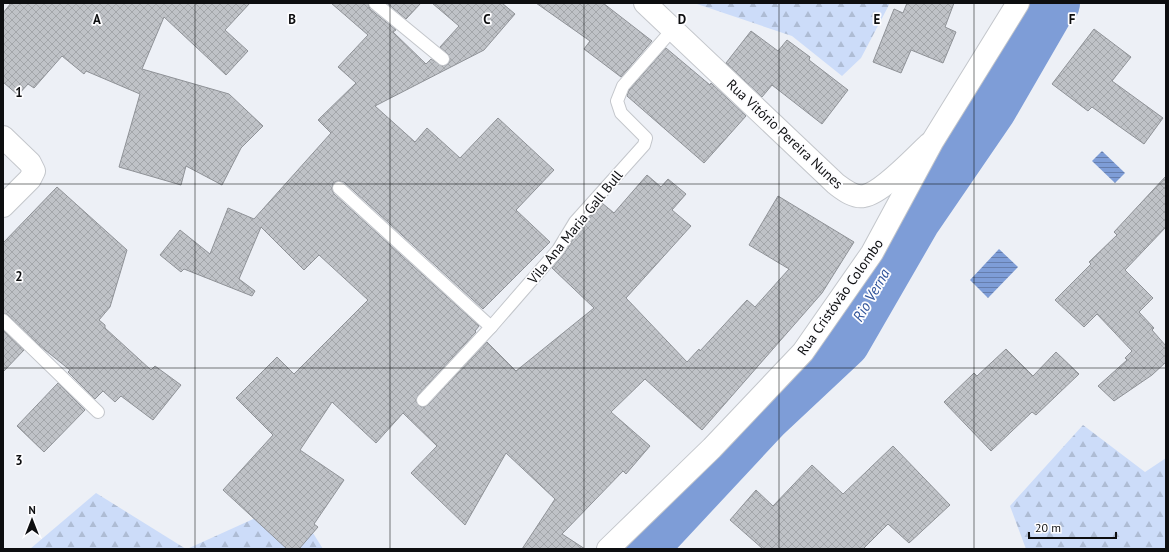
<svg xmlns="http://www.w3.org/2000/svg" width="1169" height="552" viewBox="0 0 1169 552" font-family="'PT Sans',sans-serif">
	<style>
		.forest { fill: url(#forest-firs) }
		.water { fill: url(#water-rules) }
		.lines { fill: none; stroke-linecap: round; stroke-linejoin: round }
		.river { stroke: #7e9dd7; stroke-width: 52 }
		.building { fill: url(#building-cross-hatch); stroke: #8f9297 }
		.lane-casing { stroke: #c3c6cb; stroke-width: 14 }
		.street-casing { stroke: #c3c6cb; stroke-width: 24 }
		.secondary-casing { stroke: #c3c6cb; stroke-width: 24 }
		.lane { stroke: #fff; stroke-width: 12 }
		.street { stroke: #fff; stroke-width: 22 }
		.secondary { stroke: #fff; stroke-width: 22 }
		.grid { fill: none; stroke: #0d0e10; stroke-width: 1; stroke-opacity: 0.55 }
		.labels { text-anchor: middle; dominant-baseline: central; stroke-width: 3.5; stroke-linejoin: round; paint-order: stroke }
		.street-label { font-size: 14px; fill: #0d0e10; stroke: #fdfdff }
		.water-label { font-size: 15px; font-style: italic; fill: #305399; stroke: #fdfdff }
		.grid-label { font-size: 13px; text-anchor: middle; font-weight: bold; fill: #0d0e10; stroke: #fdfdff; stroke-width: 3.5; stroke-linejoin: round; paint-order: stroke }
	</style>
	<defs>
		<pattern id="forest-firs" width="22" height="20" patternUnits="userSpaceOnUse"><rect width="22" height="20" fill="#ccdcf9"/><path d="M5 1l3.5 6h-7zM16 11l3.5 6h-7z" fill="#aebcd4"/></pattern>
		<pattern id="water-rules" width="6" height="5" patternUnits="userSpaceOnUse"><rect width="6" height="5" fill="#7e9dd7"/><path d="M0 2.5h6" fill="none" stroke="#667ead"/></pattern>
		<pattern id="building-cross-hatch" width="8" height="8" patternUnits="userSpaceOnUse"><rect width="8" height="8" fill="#bfc2c7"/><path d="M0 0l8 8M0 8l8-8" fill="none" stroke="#a3a6aa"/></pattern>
	</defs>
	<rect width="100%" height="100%" fill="#edf0f6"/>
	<!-- forest -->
	<g class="forest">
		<polygon points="694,3 890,3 861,58 842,76 792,36"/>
		<polygon points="1083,425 1145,472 1166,458 1166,549 1026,549 1010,506"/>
		<polygon points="96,493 186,549 30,549"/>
		<polygon points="293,501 323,549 187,549"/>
	</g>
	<!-- water -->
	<g class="water">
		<polygon points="1102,151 1125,173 1115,183 1092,161"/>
		<polygon points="999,249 1018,267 988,298 970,280"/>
	</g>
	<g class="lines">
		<!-- river -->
		<polyline class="river" points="641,549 765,416 844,342 915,219 991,108 1050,6 1054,3"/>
	</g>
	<!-- building -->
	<g class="building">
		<polygon points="11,3 250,3 225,30 248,51 226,75 164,17 142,69 229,94 263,126 241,148 222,185 186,166 181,185 119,167 140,94 86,71 84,74 62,56 34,88 28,84 18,95 3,82 3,13"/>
		<polygon points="331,3 368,3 370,9 396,30 393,32 426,64 431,59 442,66 448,64 450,60 448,54 440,47 459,26 432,3 502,3 515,14 484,50 375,106 415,142 427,128 460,158 498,118 554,170 516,210 550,242 483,309 344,182 337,181 333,183 332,190 334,194 479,326 475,331 476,332 418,395 416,402 421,407 428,405 487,342 516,371 594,308 552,268 564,254 581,226 602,203 614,213 647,175 661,187 668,179 686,194 672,210 691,226 626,298 687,362 699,349 700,351 747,300 755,307 789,269 749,245 778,196 854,242 822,293 702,430 645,379 611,412 650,446 626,474 623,471 562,534 585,549 522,549 555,499 506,453 465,525 411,473 437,446 403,413 376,443 332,402 300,450 344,480 314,524 318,527 299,549 287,549 223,490 273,435 236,398 277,357 294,374 368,300 319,255 304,270 261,227 239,279 255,291 252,296 184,269 181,272 160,255 180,230 210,254 228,208 254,219 331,133 318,120 356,83 338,67 368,35"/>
		<polygon points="387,3 421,3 406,19"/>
		<polygon points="536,3 603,3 652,41 621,77 584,49 590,41"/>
		<polygon points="907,3 954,3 945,27 956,32 943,63 911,50 901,73 873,62 894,9 903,13"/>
		<polygon points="1094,29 1131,57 1112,81 1163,118 1144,144 1092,107 1088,111 1052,84"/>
		<polygon points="751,31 778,51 787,40 810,57 809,60 848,90 822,124 772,85 762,97 726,63"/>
		<polygon points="666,48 710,85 711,83 746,116 704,163 627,96 629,90"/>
		<polygon points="1166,176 1166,227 1125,270 1153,298 1139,312 1154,328 1152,330 1166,346 1166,362 1152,375 1114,401 1098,386 1127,360 1125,358 1132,351 1097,314 1084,327 1055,300 1091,264 1089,262 1117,235 1114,232"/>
		<polygon points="57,187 127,250 110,307 99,320 105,325 105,328 151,370 155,366 181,385 153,420 121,396 115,402 103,391 95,399 68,372 70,370 40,346 8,315 3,313 3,243"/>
		<polygon points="3,330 24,350 3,372"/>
		<polygon points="1006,349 1033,376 1056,352 1079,374 1036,415 1032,412 991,451 944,402 974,373 977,376"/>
		<polygon points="58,383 85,410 44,452 17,426"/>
		<polygon points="893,446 950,505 909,543 888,524 863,549 763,549 730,520 756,490 773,506 812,465 843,494"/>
	</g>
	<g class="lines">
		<defs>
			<g id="lane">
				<polyline points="375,3 443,59"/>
				<polyline points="339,188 491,327"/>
				<polyline points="3,320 98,412"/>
				<polyline points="423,400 491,327 558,250 575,222 644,145 646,138 621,113 617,101 623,86 673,29"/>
			</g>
			<g id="street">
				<path d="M 645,3 L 836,184 C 844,190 854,198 864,196 C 882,193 914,158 929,144"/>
				<polyline points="3,137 30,163 34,171 30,179 3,206"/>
			</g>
			<polyline id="secondary" points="608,549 712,448 803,352 872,253 932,142 1018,3"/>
		</defs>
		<!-- lane casing -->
		<use href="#lane" class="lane-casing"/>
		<!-- street casing -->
		<use href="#street" class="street-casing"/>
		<!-- secondary casing -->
		<use href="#secondary" class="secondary-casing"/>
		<!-- lane -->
		<use href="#lane" class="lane"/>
		<!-- street -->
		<use href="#street" class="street"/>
		<!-- secondary -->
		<use href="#secondary" class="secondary"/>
	</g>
	<!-- grid -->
	<path class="grid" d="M 195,3 L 195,549M 390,3 L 390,549M 584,3 L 584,549M 779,3 L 779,549M 974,3 L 974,549M 3,184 L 1166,184M 3,368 L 1166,368"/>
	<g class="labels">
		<!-- street labels -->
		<g class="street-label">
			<text transform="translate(785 134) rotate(43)">Rua Vitório Pereira Nunes</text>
			<text transform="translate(575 227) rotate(-51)">Vila Ana Maria Gall Bull</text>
			<text transform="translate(840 297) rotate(-55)">Rua Cristóvão Colombo</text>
		</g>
		<!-- water labels -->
		<g class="water-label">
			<text transform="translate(871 295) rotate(-60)">Rio Verna</text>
		</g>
	</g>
	<g class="grid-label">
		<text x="97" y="24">A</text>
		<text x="292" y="24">B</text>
		<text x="487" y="24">C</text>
		<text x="682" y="24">D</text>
		<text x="877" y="24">E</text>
		<text x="1072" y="24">F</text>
		<text x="19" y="97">1</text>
		<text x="19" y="281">2</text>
		<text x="19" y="465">3</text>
	</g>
	<!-- border -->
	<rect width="1169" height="552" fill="none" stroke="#0d0e10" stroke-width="8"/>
	<!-- north arrow -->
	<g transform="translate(32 520)" stroke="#fdfdff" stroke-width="3" paint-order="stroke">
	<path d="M0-3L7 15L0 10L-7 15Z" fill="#0d0e10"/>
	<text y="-6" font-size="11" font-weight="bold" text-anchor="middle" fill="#0d0e10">N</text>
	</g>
	<!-- scale -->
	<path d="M1029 532v6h87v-6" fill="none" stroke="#0d0e10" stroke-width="2"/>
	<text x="1035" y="532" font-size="12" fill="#0d0e10" stroke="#fdfdff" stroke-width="3" paint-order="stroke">20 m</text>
</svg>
